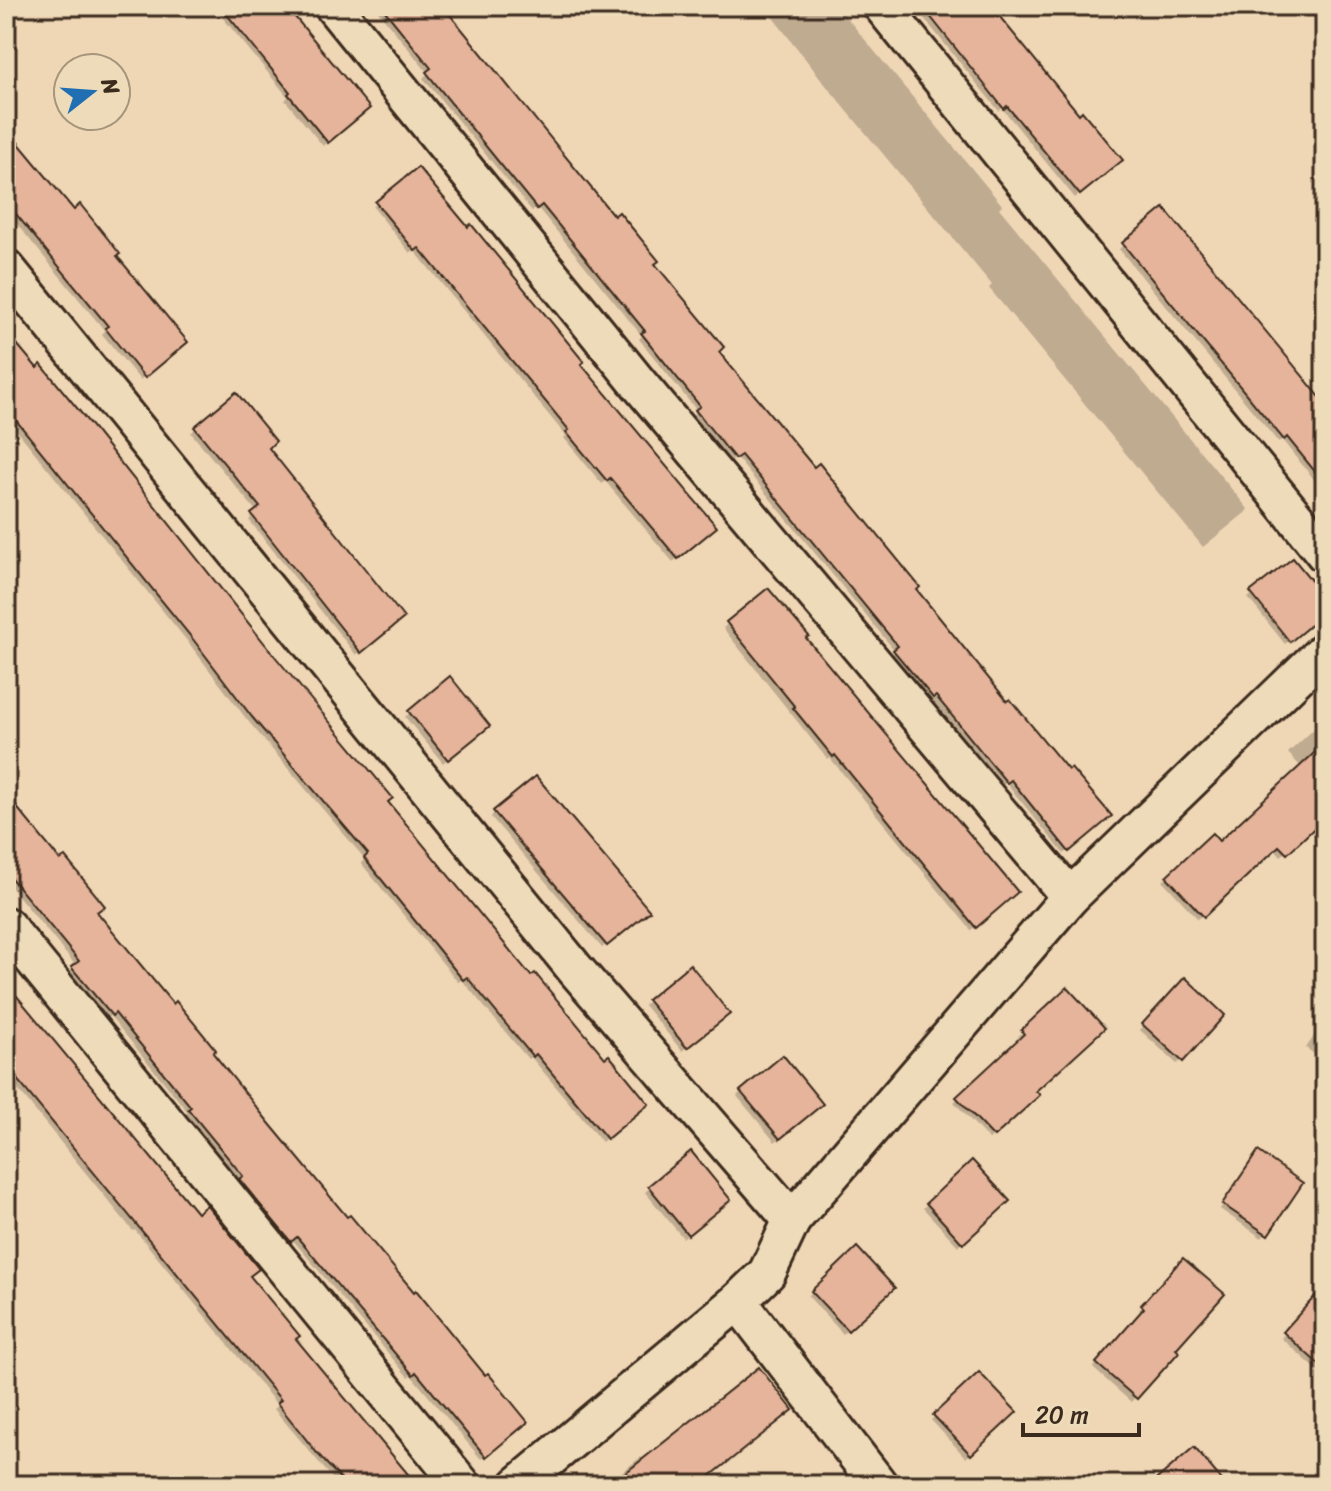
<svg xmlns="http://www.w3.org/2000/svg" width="1331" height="1491" viewBox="0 0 1331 1491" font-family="Sriracha,sans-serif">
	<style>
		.shadow { fill: #0003 }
		.building { fill: #e5b49a; stroke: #3b2a1e; stroke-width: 2 }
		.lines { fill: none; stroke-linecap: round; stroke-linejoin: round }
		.street-casing { stroke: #3b2a1e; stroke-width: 42 }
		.street { stroke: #eedbb9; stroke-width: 36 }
	</style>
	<rect width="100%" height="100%" fill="#efd6b5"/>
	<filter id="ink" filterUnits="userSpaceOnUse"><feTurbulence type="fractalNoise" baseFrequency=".0125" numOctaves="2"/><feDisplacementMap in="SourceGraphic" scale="16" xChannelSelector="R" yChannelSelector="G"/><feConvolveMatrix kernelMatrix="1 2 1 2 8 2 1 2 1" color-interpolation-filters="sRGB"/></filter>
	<g filter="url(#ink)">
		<!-- shadow -->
		<g class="shadow">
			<polygon points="213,6 288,6 294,13 291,16 363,112 323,146 285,100 288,97"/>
			<polygon points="374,6 440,6 652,265 717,352 1105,820 1064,854 1006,783 1002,786 931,699 928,701 891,655 895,651 736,457 730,462 693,415 697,411 639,339 642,336 537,207 532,211 423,78 428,73"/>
			<polygon points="764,6 837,6 1002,205 999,208 1248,509 1245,513 1203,547 989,288 992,285 825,84"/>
			<polygon points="914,6 989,6 1116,164 1075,198 1002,108 999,111"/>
			<polygon points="1307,6 1325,6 1325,28"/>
			<polygon points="6,131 73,212 115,256 181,346 140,380 102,334 105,331 12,218 6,223"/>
			<polygon points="377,203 578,364 710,531 673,562 605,481 602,484 564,438 566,436 414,250 410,253 373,207"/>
			<polygon points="1164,211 1325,406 1325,493 1282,440 1278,442 1119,249"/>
			<polygon points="6,334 531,979 642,1108 602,1142 531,1057 528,1059 462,980 458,982 361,863 365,859 248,721 188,642 6,417"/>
			<polygon points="195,429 266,448 397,622 356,655 249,520 257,512 191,433"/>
			<polygon points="1293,560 1325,600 1325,611 1285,644 1248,598"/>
			<polygon points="768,590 1012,896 971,930 830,758 828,760 723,628"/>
			<polygon points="450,679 483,729 443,763 405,717"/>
			<polygon points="1325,719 1325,815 1281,856 1274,848 1198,919 1163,881 1212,836 1219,844 1301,767 1288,753"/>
			<polygon points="6,797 95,912 210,1053 521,1426 481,1459 411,1375 408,1377 292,1239 286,1245 236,1184 240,1181 186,1115 188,1112 110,1016 107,1018 69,972 76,966 6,881"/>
			<polygon points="494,813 643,915 602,948 491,817"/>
			<polygon points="1185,980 1223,1015 1177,1064 1140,1030"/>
			<polygon points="6,986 294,1339 414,1485 338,1485 274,1409 278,1406 135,1230 133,1231 10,1080 8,1081 6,1079"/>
			<polygon points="1067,990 1034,1091 1037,1095 989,1140 954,1102 1022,1040 1018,1036"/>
			<polygon points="648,1001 723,1017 682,1051 644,1005"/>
			<polygon points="1325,1020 1325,1062 1306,1048"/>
			<polygon points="741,1092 816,1108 775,1142 737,1096"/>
			<polygon points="690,1154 724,1204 683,1238 645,1192"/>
			<polygon points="1254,1158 1300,1183 1262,1238 1220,1209"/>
			<polygon points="972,1163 1007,1201 958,1246 923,1208"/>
			<polygon points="857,1250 892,1288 843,1334 808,1296"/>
			<polygon points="1183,1260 1173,1350 1176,1352 1131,1402 1093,1368 1142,1313 1139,1310"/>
			<polygon points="1319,1294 1325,1299 1325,1377 1281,1338"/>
			<polygon points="979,1375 1014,1412 966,1458 931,1420"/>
			<polygon points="641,1457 644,1461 697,1485 605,1485"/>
			<polygon points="1325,1465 1325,1483 1319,1471"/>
			<polygon points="984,1476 993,1485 975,1485"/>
		</g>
		<!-- building -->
		<g class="building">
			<polygon points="220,6 286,6 370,108 328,143 288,94 290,92"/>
			<polygon points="381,6 443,6 614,216 619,212 659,261 655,264 724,347 719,352 814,467 819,463 920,587 917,590 1007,701 1010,699 1068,770 1071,768 1112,816 1069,852 1011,780 1007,783 936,696 933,698 893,650 898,646 741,455 735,459 695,410 700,406 641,333 645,331 542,205 537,209 497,160 426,72 431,68"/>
			<polygon points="922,6 991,6 1079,114 1082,111 1123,160 1080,195 1007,106 1004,109"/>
			<polygon points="6,128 74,210 80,204 120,254 117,256 188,342 145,378 105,328 108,326 6,202"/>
			<polygon points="418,167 468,227 471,224 584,362 581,364 717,527 678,559 610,478 607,481 566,432 569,430 419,248 415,251 375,202"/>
			<polygon points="1164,208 1325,403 1325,484 1287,437 1284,440 1122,243"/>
			<polygon points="6,331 37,368 41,364 81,413 273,654 393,798 388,802 531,976 535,973 605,1058 609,1055 649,1104 607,1139 536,1054 533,1057 467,977 463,980 364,858 368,854 252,717 192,638 6,408"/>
			<polygon points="236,392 276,441 269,448 404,618 361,653 251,514 260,507 194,427"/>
			<polygon points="1293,558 1325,597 1325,613 1290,642 1250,592"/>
			<polygon points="768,588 809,636 806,638 1018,892 976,928 835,755 833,757 793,708 795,707 726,622"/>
			<polygon points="450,676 490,726 448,760 408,711"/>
			<polygon points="1325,743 1325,818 1287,854 1279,846 1204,917 1166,876 1212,833 1219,841"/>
			<polygon points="536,776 650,911 607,946 493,811"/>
			<polygon points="6,794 60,860 65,857 105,906 97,912 173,1004 176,1001 216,1050 213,1053 270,1124 347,1217 350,1215 414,1292 416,1290 485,1375 488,1373 528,1422 486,1457 416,1372 413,1375 297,1237 291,1242 239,1179 243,1176 188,1109 191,1107 115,1013 112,1016 71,967 79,961 6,872"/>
			<polygon points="690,964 730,1014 687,1048 647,1000"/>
			<polygon points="1185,977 1225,1015 1183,1062 1142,1024"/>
			<polygon points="6,983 197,1213 207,1205 259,1269 250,1276 300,1336 296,1339 417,1485 346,1485 317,1453 277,1403 281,1400 6,1066"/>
			<polygon points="1067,987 1105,1028 1036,1091 1040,1095 994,1137 956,1097 1024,1034 1021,1030"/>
			<polygon points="783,1055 823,1104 780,1139 740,1091"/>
			<polygon points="691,1151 731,1200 688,1235 648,1186"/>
			<polygon points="1258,1151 1303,1183 1268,1235 1222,1204"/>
			<polygon points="972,1160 1010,1201 963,1244 926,1203"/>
			<polygon points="857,1247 895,1288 848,1331 811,1291"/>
			<polygon points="1183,1258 1225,1294 1176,1349 1179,1352 1137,1399 1096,1363 1144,1308 1141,1305"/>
			<polygon points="1325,1285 1325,1370 1283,1332"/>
			<polygon points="759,1367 793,1410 699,1485 610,1485"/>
			<polygon points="979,1372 1017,1412 971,1455 933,1415"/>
			<polygon points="1194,1447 1226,1485 1150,1485"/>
		</g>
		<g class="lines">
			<defs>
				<g id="street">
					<polyline points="333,6 639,384 1070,897"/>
					<polyline points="882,6 1325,554"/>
					<polyline points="6,268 575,969 792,1220"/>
					<polyline points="6,926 462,1485"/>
					<polyline points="738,1301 879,1485"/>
					<polyline points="518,1485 738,1301 767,1273 792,1220 1070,897 1325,650"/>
				</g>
			</defs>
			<!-- street casing -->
			<use href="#street" class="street-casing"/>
			<!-- street -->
			<use href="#street" class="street"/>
		</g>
	</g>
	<!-- margin -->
	<rect width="1331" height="1491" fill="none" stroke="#eedbb9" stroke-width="32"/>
	<rect x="16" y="16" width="1299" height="1459" fill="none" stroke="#3b2a1e" stroke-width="3" filter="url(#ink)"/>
	<!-- north arrow -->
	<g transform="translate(92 92) rotate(73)"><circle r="38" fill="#eedbb9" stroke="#a6947b" stroke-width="2"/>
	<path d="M0-6L14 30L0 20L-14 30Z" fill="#1f6fb2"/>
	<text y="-12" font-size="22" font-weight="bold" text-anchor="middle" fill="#3b2a1e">N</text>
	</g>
	<!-- scale -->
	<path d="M1023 1423v12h116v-12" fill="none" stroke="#3b2a1e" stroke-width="4"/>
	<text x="1035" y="1423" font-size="24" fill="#3b2a1e" stroke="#eedbb9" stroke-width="6" paint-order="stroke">20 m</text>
</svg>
